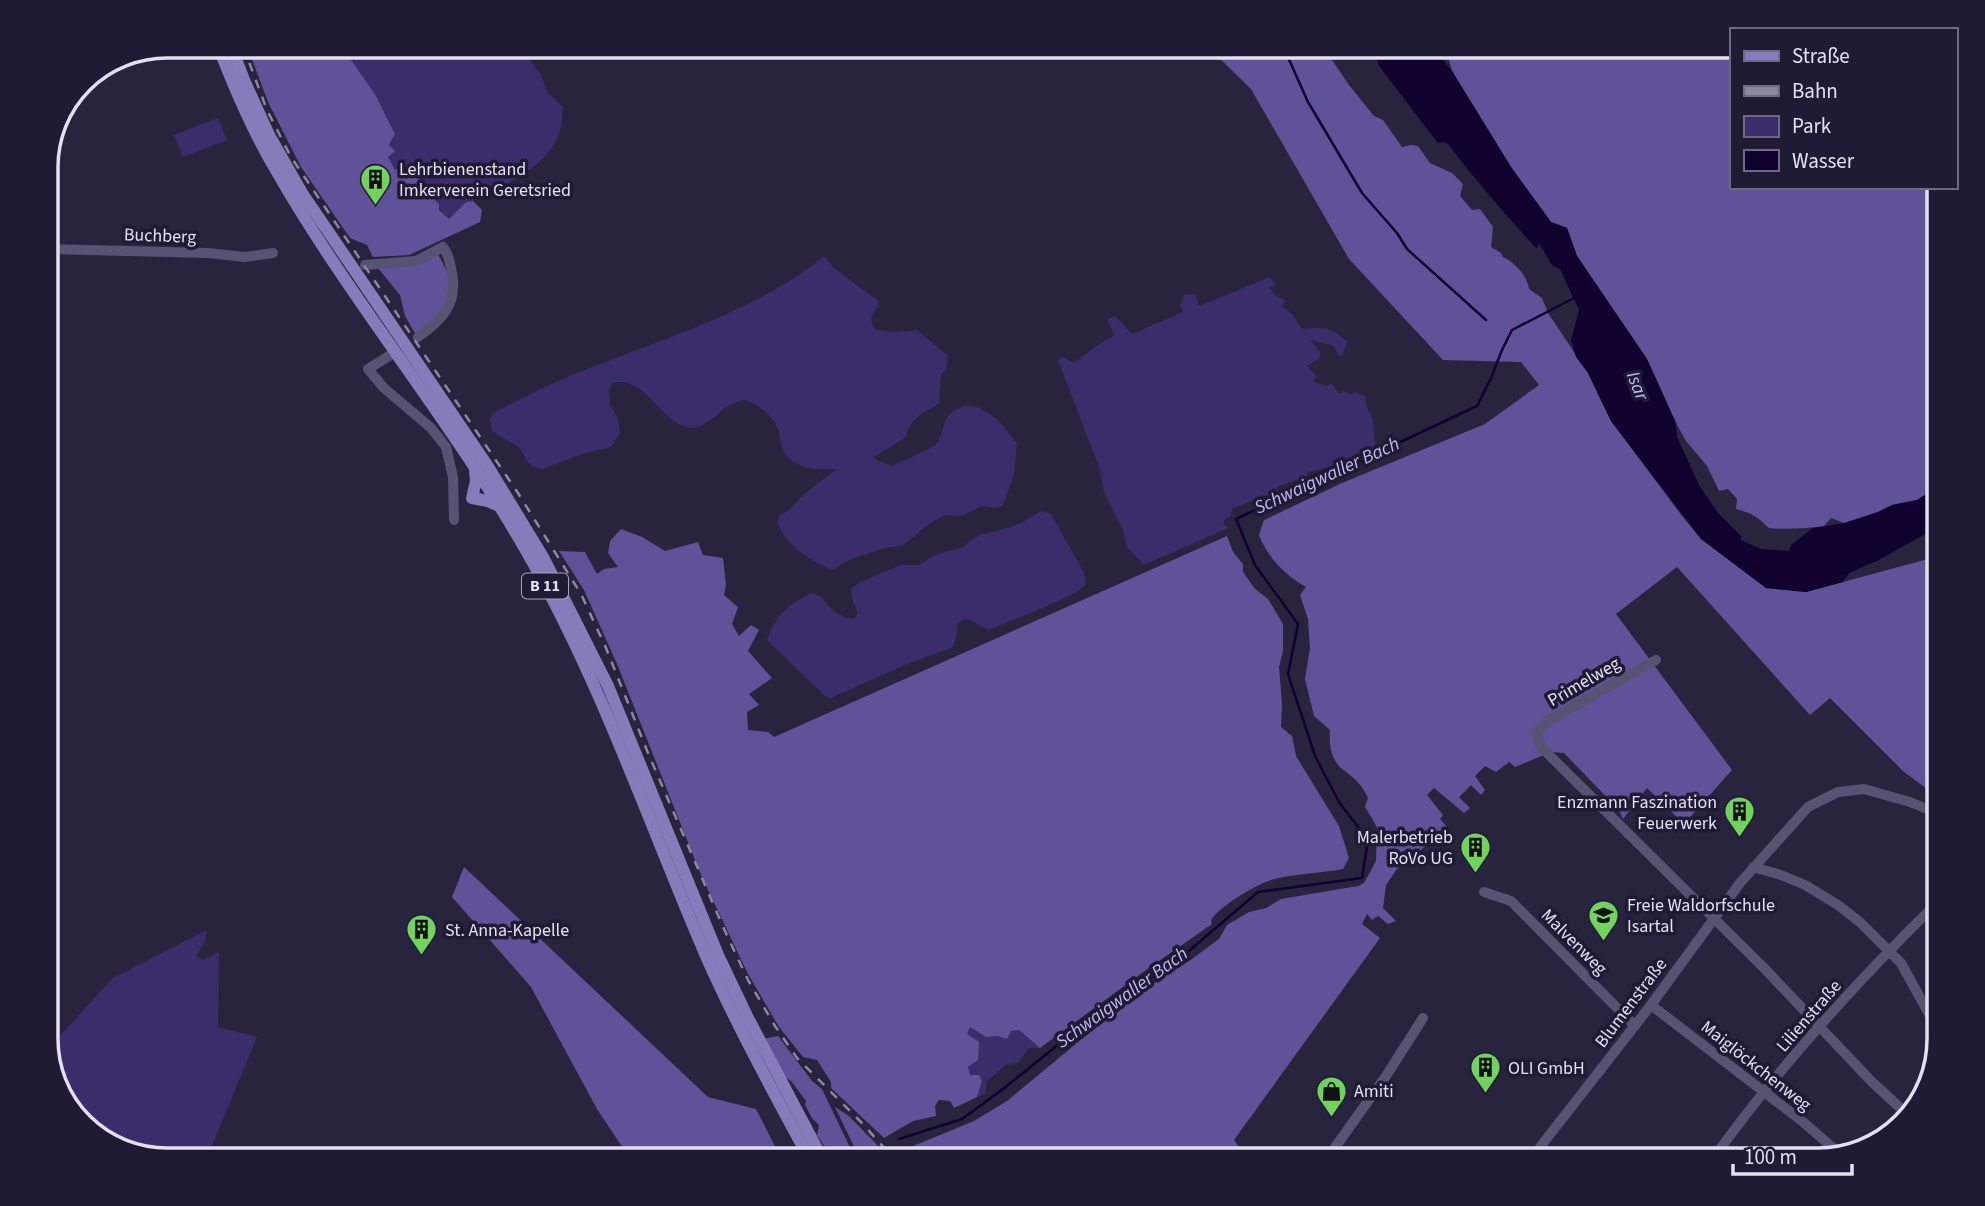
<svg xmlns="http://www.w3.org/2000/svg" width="1985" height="1206" viewBox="0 0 1985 1206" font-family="'Source Sans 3',sans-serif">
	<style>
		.green { fill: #3b2d6c }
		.forest { fill: #5f5298 }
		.water { fill: #10012f }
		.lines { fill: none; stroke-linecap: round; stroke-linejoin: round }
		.stream { stroke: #10012f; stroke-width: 2.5 }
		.minor { stroke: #575372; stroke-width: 10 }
		.major { stroke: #867cbb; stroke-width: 12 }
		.rail { stroke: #8b889e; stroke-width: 2.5; stroke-dasharray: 9 9; stroke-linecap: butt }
		.labels { text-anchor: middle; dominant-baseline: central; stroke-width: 7; stroke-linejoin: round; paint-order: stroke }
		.shield { fill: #1f1b34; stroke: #a8a5b9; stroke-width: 2 }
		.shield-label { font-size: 16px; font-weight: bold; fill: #e2e0f2 }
		.poi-label { font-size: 18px; fill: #e2e0f2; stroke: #1f1b34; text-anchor: start }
		.street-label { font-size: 18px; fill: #e2e0f2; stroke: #1f1b34 }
		.water-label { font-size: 19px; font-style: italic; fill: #c1b9f5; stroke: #1f1b34 }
		.rim { fill: none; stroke: #e2e0f2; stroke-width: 3.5 }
	</style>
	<rect width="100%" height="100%" fill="#28243e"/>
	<!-- green -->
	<g class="green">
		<path d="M 343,46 L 519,46 L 541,75 L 547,92 L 563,107 C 562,115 562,126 559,134 C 546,168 505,185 475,200 L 466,202 L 449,219 C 440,211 436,201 428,192 C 407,170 375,174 395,133 L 375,94 L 344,50 Z"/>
		<polygon points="218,118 227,140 183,157 174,135"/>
		<path d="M 824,256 L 833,267 L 878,301 L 879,306 C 871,314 869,319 874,329 L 892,332 L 917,330 L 948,356 L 946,370 L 941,374 L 939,404 C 923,412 909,419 906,437 L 874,457 L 880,462 L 892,466 C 901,461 930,450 936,444 C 943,437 942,423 949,415 C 974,389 1004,424 1017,444 L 1014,475 L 1003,505 L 997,508 L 982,506 L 961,516 L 945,515 L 927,525 L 904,545 L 885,548 L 851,559 L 832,570 C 809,559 787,547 777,522 L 780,515 L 788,511 L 805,493 L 837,469 C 817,470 791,470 782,447 C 780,440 780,432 777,426 C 772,417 754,400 744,400 C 718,402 706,441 677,423 C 656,410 640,376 612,383 L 609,390 L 610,405 L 618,419 L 620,433 L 611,447 L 585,453 L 542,469 L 532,466 L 527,461 L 520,448 L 492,431 L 490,419 L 493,413 C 520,400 547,385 574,374 C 655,341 757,312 824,256 Z"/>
		<path d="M 1270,277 L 1276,285 L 1269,287 L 1276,296 L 1286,300 L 1282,306 L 1292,314 L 1302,329 C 1322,327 1333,326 1347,342 L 1342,357 L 1338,355 L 1334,346 L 1310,340 L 1321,353 L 1319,359 L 1307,366 L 1317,376 L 1313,381 L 1325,386 L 1331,384 L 1340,394 L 1343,391 L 1350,394 L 1355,392 L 1365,396 L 1366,405 L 1373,420 L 1375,447 L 1323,469 L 1307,472 L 1307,476 L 1279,486 L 1270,495 L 1258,496 L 1250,502 L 1233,508 L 1230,517 L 1226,518 L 1223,524 L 1228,528 L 1144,565 L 1127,547 L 1123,530 L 1104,492 L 1099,467 L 1058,360 L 1063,357 L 1074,363 L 1102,342 L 1115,335 L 1107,320 L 1115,316 L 1132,334 L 1183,312 L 1180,305 L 1184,295 L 1196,294 L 1199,306 Z"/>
		<path d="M 1042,511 L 1051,514 L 1084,573 L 1086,584 C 1075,597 1007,622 988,630 L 966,618 L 957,624 L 958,630 L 953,647 L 907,664 L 831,698 L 825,696 L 767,640 C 778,612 785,608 811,593 L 822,597 C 830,609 839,618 854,619 L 858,613 L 852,599 L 851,589 L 860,582 L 901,565 L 919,565 L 935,555 L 964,547 C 975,531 998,533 1016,525 C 1025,521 1033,515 1042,511 Z"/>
		<polygon points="207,930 205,942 196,956 203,960 219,952 218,1027 257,1037 206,1160 167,1160 106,1144 62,1100 47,1050 113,978"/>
		<polygon points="970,1027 986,1037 998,1036 1007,1039 1011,1031 1019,1030 1040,1048 1029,1048 1018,1063 1006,1065 987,1081 985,1094 977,1097 982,1081 970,1075 968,1067 979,1042 966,1034"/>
	</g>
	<!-- forest -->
	<g class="forest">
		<polygon points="247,46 343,46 344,50 375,94 395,134 389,145 395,151 388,157 395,170 408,165 421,177 416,183 439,204 439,210 449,219 466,202 473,201 482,210 480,222 409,255 373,257 367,245 350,238 301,167 268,102"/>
		<path d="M 1207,46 L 1334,46 L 1335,49 L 1330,57 L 1349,85 L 1374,116 L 1383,120 L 1402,147 L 1411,145 L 1418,146 L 1430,163 L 1452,173 L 1463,184 L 1460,196 L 1472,210 L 1480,209 L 1493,227 L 1491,247 L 1501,253 L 1503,257 C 1515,263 1527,275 1529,289 L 1542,298 L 1548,313 L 1588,373 L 1611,421 L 1682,516 L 1701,539 L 1766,588 L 1806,592 L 1939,556 L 1939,798 L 1903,771 L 1830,698 L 1810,715 L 1677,567 L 1616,614 L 1732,770 L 1684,824 L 1647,788 L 1623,819 L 1619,810 L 1564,753 L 1551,752 L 1515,767 L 1509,762 L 1496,772 L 1485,766 L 1475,776 L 1485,790 L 1481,795 L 1471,785 L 1459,797 L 1470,808 L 1464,813 L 1434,788 L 1427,795 L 1443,815 L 1440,819 L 1448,828 L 1397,869 L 1386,885 L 1383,908 L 1396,921 L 1388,924 L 1378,916 L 1372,920 L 1367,914 L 1362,924 L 1380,938 L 1234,1140 L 1249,1160 L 908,1160 L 901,1151 L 974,1121 L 1007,1101 L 1083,1038 L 1165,975 L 1192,959 L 1219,939 L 1227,925 L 1249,912 L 1266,908 L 1281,899 L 1358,886 L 1364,883 L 1376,861 L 1377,827 L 1365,807 L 1368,798 C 1354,765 1327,777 1330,730 L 1314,716 L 1305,679 L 1310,648 L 1308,619 L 1300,595 L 1306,587 C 1284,574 1268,558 1259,535 L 1264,520 L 1342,483 L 1485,424 L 1539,385 L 1521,362 L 1443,360 L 1349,259 L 1251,89 Z"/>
		<path d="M 1445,46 L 1731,46 L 1731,187 L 1939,187 L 1939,486 L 1917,500 L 1892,505 L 1878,512 L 1844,523 L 1831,518 L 1824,526 C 1816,528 1774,530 1769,528 C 1765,525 1761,520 1756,517 C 1750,513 1743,511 1736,509 L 1737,499 L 1728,489 L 1719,491 L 1707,466 L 1686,441 L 1676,423 L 1647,359 L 1577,256 L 1567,228 L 1551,222 L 1511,167 L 1452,71 Z"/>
		<path d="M 437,253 C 462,291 447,308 416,335 L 405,316 L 400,295 L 377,267 Z"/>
		<path d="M 621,529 L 642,537 L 665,551 L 698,542 L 703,555 L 723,558 L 726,585 L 724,595 L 738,607 L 732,624 L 739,636 L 751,625 L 759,630 L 748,651 L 772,678 L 749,694 L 759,705 L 747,712 L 748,730 L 768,732 L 774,737 L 1227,536 L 1233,552 L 1243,564 L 1243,572 L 1255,589 L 1268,599 L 1283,624 L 1283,651 L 1279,667 L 1282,704 L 1281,727 L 1292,736 L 1296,756 L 1339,826 L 1349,858 L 1343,869 C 1322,873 1291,874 1271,880 C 1254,886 1220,906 1211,920 L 1212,924 L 1146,970 L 1040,1048 L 1019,1030 L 1011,1031 L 1007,1039 L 998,1036 L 986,1037 L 970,1027 L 967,1034 L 979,1042 L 978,1060 L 968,1067 L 970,1075 L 979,1075 L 982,1081 L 977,1097 L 954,1108 L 950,1101 L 939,1100 L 935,1106 L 936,1116 L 913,1121 L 884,1138 L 831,1088 L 831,1082 L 817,1060 L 803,1057 L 779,1027 L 748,974 L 701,875 L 617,664 L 584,590 L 559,551 L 585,552 L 597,574 L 604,569 L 618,567 L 608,553 L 610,541 Z"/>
		<polygon points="464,867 708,1097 756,1109 782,1160 631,1160 597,1109 531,987 452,897"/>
		<polygon points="778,1036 812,1081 822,1089 856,1160 833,1160 817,1135 819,1125 812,1118 805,1105 806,1101 791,1081 782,1075 763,1039"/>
		<polygon points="835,1107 849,1116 879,1147 877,1151 861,1147 863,1153 859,1157"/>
	</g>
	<!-- water -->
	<path class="water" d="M 1372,46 L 1432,46 L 1452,71 L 1511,167 L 1551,222 L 1567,228 L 1577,256 L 1647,359 L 1676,423 L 1677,437 L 1699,485 L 1718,513 L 1741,536 L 1741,540 L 1761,549 L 1789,551 L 1791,545 L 1813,528 L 1845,523 L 1878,512 L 1892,505 L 1917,500 L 1939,486 L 1939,526 L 1879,560 L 1849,573 L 1843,582 L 1806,592 L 1766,588 L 1701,539 L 1611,421 L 1588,373 L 1576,357 L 1571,340 L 1579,310 L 1560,269 L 1552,265 L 1539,243 L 1537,249 C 1506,215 1476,181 1448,144 L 1443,142 L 1438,143 L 1379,66 Z"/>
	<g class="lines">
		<!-- stream -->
		<g class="stream">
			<polyline points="1283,46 1308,102 1362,193 1397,233 1407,249 1486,320"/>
			<polyline points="899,1139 962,1119 1003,1089 1085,1023 1184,955 1258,892 1362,878 1368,840 1339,802 1315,756 1288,674 1298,624 1255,565 1236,519 1477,406 1491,378 1502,350 1512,330 1576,297"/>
			<polyline points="885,1160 885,1156"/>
		</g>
		<!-- minor -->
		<g class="minor">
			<polyline points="46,249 208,253 245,257 273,253"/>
			<path d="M 365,265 L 416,261 L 443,247 C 449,254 450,264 452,273 C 458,304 442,320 418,337"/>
			<polyline points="389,356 368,369 384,388 431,428 446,447 453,477 454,520"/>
			<polyline points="1656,660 1548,721 1537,732 1541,747 1764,968 1872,1082 1908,1115"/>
			<polyline points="1753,867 1781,875 1805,885 1838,905 1861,923 1901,963 1939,1032"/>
			<polyline points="1484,892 1511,901 1635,1026"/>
			<polyline points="1651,1005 1802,1121 1841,1155"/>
			<polyline points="1326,1160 1386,1076 1423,1018"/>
			<polyline points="1530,1160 1651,1005 1740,883 1808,807 1838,792 1864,789 1910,802 1939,814"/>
			<path d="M 1712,1160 C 1779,1067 1857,981 1939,901"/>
		</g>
		<!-- major -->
		<g class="major">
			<path d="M 218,46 C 235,89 253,132 277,172 C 354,306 456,425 532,561 C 603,687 649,824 706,956 C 737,1026 774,1093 810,1160"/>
			<polyline points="231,46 244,80 269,135 302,193 487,465 543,557 608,686 718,955 748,1018 823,1160"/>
			<polyline points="475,469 476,481 472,498 488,501 499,506"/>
		</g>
		<!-- rail -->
		<polyline class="rail" points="243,46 267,110 291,157 518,493 581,594 606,648 648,753 724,929 748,980 775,1026 797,1058 861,1122 895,1160"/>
	</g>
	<!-- icons -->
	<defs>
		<symbol id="building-pin" viewBox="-11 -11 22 30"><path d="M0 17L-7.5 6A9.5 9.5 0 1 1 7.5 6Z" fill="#72d25e" stroke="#1f1b34"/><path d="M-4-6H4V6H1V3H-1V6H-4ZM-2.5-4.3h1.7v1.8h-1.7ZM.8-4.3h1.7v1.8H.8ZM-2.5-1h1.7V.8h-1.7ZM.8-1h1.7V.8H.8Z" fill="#111"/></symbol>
		<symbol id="school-pin" viewBox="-11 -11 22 30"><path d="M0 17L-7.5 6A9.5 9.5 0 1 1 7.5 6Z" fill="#72d25e" stroke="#1f1b34"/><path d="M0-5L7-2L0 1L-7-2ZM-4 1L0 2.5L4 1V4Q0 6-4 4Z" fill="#111"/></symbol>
		<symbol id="shop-pin" viewBox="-11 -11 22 30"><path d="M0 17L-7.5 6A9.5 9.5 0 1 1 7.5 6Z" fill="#72d25e" stroke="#1f1b34"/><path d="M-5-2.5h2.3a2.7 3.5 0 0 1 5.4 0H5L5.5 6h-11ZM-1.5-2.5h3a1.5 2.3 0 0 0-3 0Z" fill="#111"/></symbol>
	</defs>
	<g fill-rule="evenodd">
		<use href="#building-pin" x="358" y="162" width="35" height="47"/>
		<use href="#building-pin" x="1722" y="794" width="35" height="47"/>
		<use href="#building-pin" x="1458" y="830" width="35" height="47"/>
		<use href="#school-pin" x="1586" y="898" width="35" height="47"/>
		<use href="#building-pin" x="404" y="912" width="35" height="47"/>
		<use href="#building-pin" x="1468" y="1050" width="35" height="47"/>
		<use href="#shop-pin" x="1314" y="1074" width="35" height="47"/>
	</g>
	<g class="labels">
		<!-- shield labels -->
		<rect class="shield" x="522" y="573.5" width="46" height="25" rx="5"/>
		<g class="shield-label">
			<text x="545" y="586">B 11</text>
		</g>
		<!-- poi labels -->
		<g class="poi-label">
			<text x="399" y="169">Lehrbienenstand<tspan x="399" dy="21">Imkerverein Geretsried</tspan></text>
			<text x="1717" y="802" text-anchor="end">Enzmann Faszination<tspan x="1717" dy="21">Feuerwerk</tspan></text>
			<text x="1453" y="837" text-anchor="end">Malerbetrieb<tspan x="1453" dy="21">RoVo UG</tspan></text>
			<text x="1627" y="905">Freie Waldorfschule<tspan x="1627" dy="21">Isartal</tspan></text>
			<text x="445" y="930">St. Anna-Kapelle</text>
			<text x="1508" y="1068">OLI GmbH</text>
			<text x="1354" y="1091">Amiti</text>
		</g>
		<!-- street labels -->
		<g class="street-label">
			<text transform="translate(160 236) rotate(2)">Buchberg</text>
			<text transform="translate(1584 682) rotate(-30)">Primelweg</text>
			<text transform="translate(1574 942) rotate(45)">Malvenweg</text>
			<text transform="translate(1631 1003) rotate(-53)">Blumenstraße</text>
			<text transform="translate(1809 1016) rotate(-49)">Lilienstraße</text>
			<text transform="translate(1756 1066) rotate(38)">Maiglöckchenweg</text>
		</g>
		<!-- water labels -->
		<g class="water-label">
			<text transform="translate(1637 386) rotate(68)">Isar</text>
			<text transform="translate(1327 476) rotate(-25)">Schwaigwaller Bach</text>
			<text transform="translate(1122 998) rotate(-36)">Schwaigwaller Bach</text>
		</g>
	</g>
	<!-- crop -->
	<path d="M0 0H1985V1206H0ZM167 58H1818A109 109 0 0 1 1927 167V1039A109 109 0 0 1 1818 1148H167A109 109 0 0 1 58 1039V167A109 109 0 0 1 167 58Z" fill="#1f1b34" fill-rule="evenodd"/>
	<path class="rim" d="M167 58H1818A109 109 0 0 1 1927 167V1039A109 109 0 0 1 1818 1148H167A109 109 0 0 1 58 1039V167A109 109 0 0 1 167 58Z"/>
	<!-- legend -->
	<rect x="1730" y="28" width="228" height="161" fill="#1f1b34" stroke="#6d6a80" stroke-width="2"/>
	<rect x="1744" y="51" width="35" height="10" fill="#867cbb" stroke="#6d6a80" stroke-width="2"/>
	<text x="1792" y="63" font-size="21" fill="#e2e0f2">Straße</text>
	<rect x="1744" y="86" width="35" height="10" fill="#8b889e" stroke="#6d6a80" stroke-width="2"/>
	<text x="1792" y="98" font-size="21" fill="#e2e0f2">Bahn</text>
	<rect x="1744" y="116" width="35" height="21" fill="#3b2d6c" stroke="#6d6a80" stroke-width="2"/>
	<text x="1792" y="133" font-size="21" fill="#e2e0f2">Park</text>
	<rect x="1744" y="150" width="35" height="21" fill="#10012f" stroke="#6d6a80" stroke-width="2"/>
	<text x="1792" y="168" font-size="21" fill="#e2e0f2">Wasser</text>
	<!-- scale -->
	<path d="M1733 1164v10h119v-10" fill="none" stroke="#e2e0f2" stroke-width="3.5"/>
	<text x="1744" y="1164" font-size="21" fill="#e2e0f2" stroke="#1f1b34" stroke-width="5" paint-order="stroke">100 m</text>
</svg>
